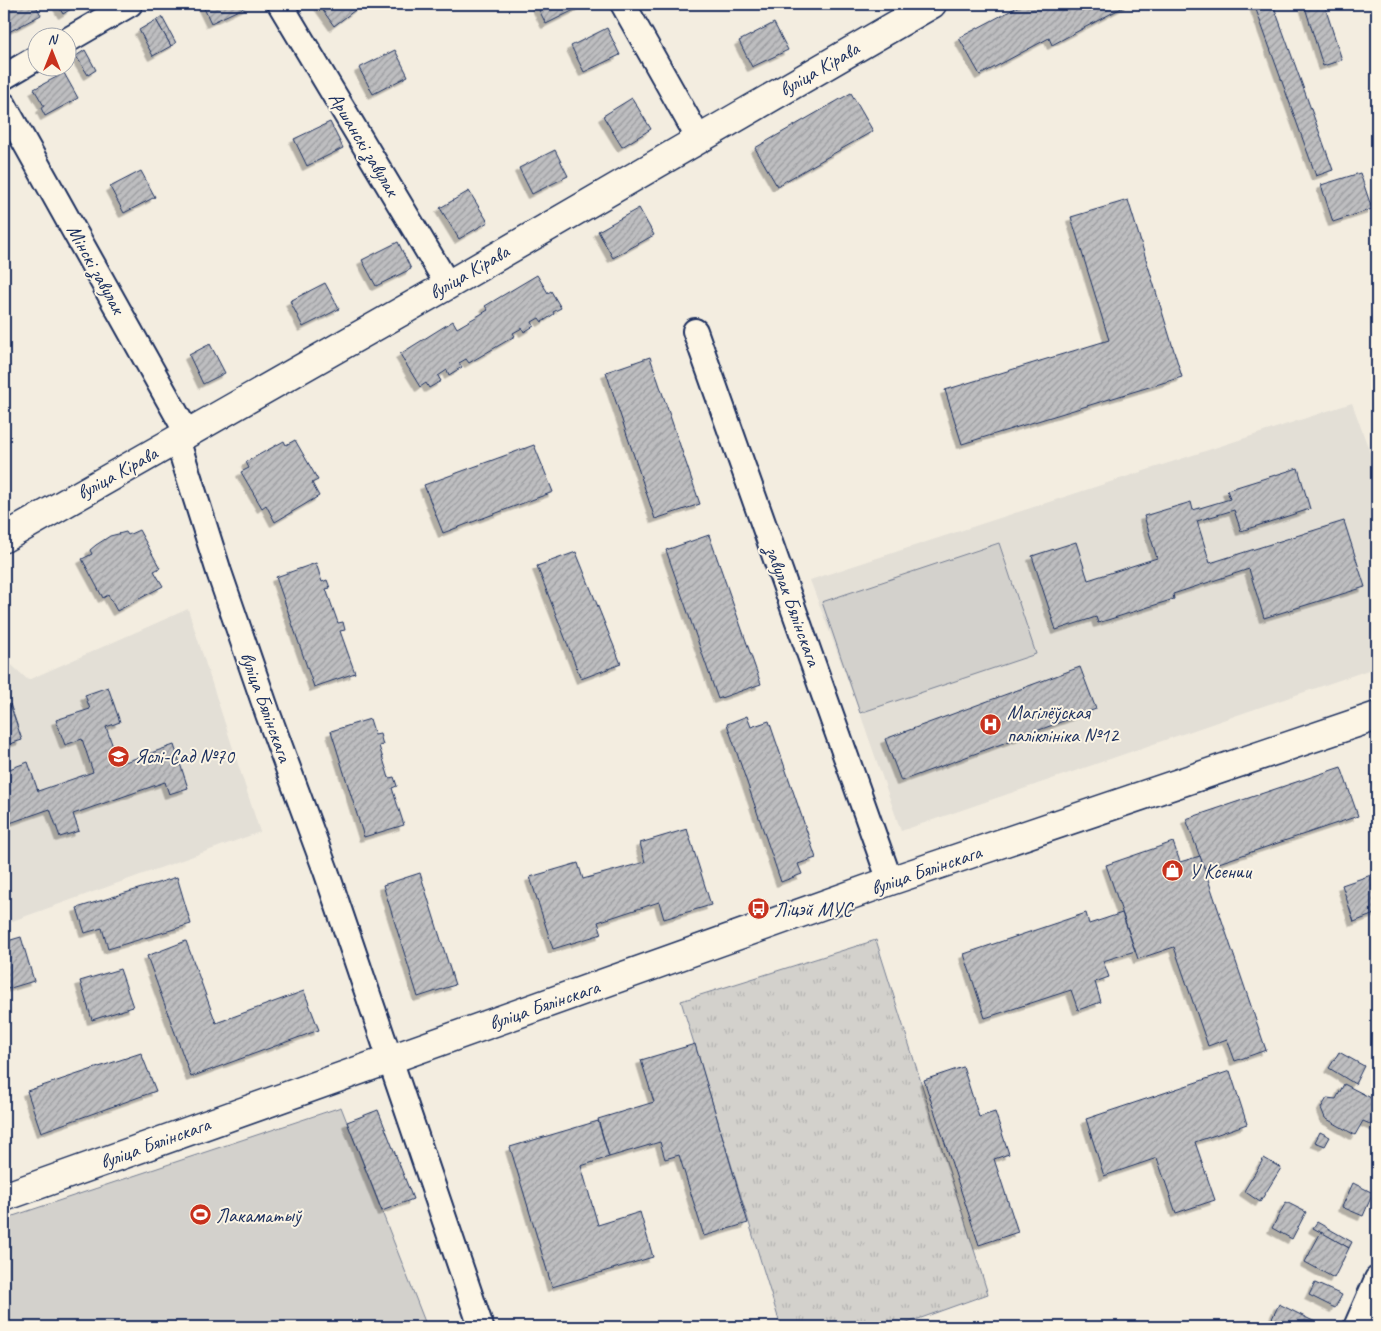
<svg xmlns="http://www.w3.org/2000/svg" width="1381" height="1331" viewBox="0 0 1381 1331" font-family="Caveat,sans-serif">
	<style>
		.built { fill: #e3dfd6 }
		.grass { fill: #d3d1cc; stroke: #778095 }
		.park { fill: url(#park-tufts); stroke: #778095 }
		.building { fill: url(#building-hatch); stroke: #1b2f5e; filter: url(#shadow) }
		.lines { fill: none; stroke-linecap: round; stroke-linejoin: round }
		.minor-casing { stroke: #1b2f5e; stroke-width: 28 }
		.tertiary-casing { stroke: #1b2f5e; stroke-width: 31 }
		.secondary-casing { stroke: #1b2f5e; stroke-width: 31 }
		.minor { stroke: #fcf5e5; stroke-width: 24 }
		.tertiary { stroke: #fcf5e5; stroke-width: 28 }
		.secondary { stroke: #fcf5e5; stroke-width: 28 }
		.labels { text-anchor: middle; dominant-baseline: central; stroke-width: 4; stroke-linejoin: round; paint-order: stroke }
		.street-label { font-size: 20px; fill: #1b2f5e; stroke: #fcf5e5 }
		.poi-label { font-size: 20px; fill: #1b2f5e; stroke: #fcf5e5; text-anchor: start }
	</style>
	<defs>
		<pattern id="park-tufts" width="24" height="20" patternUnits="userSpaceOnUse" patternTransform="scale(1.25)"><rect width="24" height="20" fill="#d3d1cc"/><path d="M3 7l-1-3M5 7V3M7 7l1-3M15 17l-1-3M17 17v-4M19 17l1-3" fill="none" stroke="#b5b4b2"/></pattern>
		<pattern id="building-hatch" width="6" height="6" patternUnits="userSpaceOnUse" patternTransform="scale(1.25)"><rect width="6" height="6" fill="#bebec0"/><path d="M-1 1l2-2M0 6l6-6M5 7l2-2" fill="none" stroke="#9a9b9f"/></pattern>
		<filter id="shadow"><feDropShadow dx="-4.5" dy="4.5" stdDeviation="0" flood-color="#0004"/></filter>
	</defs>
	<rect width="100%" height="100%" fill="#f3ede0"/>
	<filter id="ink" filterUnits="userSpaceOnUse"><feTurbulence type="fractalNoise" baseFrequency=".02" numOctaves="2"/><feDisplacementMap in="SourceGraphic" scale="10" xChannelSelector="R" yChannelSelector="G"/><feConvolveMatrix kernelMatrix="1 2 1 2 8 2 1 2 1" color-interpolation-filters="sRGB"/></filter>
	<g filter="url(#ink)">
		<!-- built -->
		<g class="built">
			<polygon points="1352,403 1377,472 1377,667 901,831 860,713 810,580"/>
			<polygon points="188,609 260,832 4,924 4,658 28,680"/>
		</g>
		<!-- grass -->
		<g class="grass">
			<polygon points="999,543 1036,654 860,713 822,602"/>
			<polygon points="341,1107 427,1327 4,1327 4,1219"/>
		</g>
		<!-- park -->
		<polygon class="park" points="876,940 988,1294 896,1327 781,1327 681,1001"/>
		<!-- building -->
		<g class="building">
			<polygon points="4,4 35,4 41,15 5,34"/>
			<polygon points="57,4 68,4 71,9 63,14"/>
			<polygon points="202,4 246,4 247,6 211,23"/>
			<polygon points="321,4 363,4 334,26 319,5"/>
			<polygon points="536,4 581,4 582,6 546,24"/>
			<polygon points="1023,4 1129,4 1052,45 1049,38 980,75 959,38"/>
			<polygon points="1254,4 1273,4 1333,170 1316,176"/>
			<polygon points="1304,4 1324,4 1342,60 1323,66"/>
			<polygon points="162,17 176,43 171,46 156,20"/>
			<polygon points="156,20 171,46 153,56 139,30"/>
			<polygon points="774,23 788,50 752,67 739,41"/>
			<polygon points="607,28 620,55 584,72 571,46"/>
			<polygon points="85,50 96,70 88,75 76,56"/>
			<polygon points="395,50 408,76 373,94 359,68"/>
			<polygon points="64,73 78,98 45,116 41,108 44,106 34,89"/>
			<polygon points="851,93 873,131 777,186 755,148"/>
			<polygon points="632,98 651,129 622,147 603,116"/>
			<polygon points="330,122 343,148 307,166 294,139"/>
			<polygon points="555,150 568,176 532,194 519,168"/>
			<polygon points="141,171 155,197 124,213 110,187"/>
			<polygon points="1360,173 1372,209 1333,222 1321,185"/>
			<polygon points="469,191 488,222 459,239 440,208"/>
			<polygon points="1128,200 1182,377 962,444 945,390 1109,340 1071,217"/>
			<polygon points="639,208 654,235 613,258 598,231"/>
			<polygon points="398,242 411,269 376,286 362,260"/>
			<polygon points="537,275 548,293 551,291 561,308 553,312 554,314 542,322 539,318 532,322 534,326 524,332 522,328 513,333 515,336 469,363 466,359 459,363 462,367 449,375 447,370 438,376 441,381 429,388 426,383 420,387 400,354 453,321 457,328 488,310 485,306"/>
			<polygon points="325,283 339,309 303,327 290,301"/>
			<polygon points="210,344 225,373 203,384 189,355"/>
			<polygon points="650,357 700,504 655,519 606,372"/>
			<polygon points="295,440 318,480 312,483 319,496 275,522 266,505 262,508 241,472 249,468 246,462 284,441 286,445"/>
			<polygon points="534,445 553,492 443,533 424,485"/>
			<polygon points="1298,468 1310,509 1241,531 1234,510 1197,521 1210,563 1344,521 1365,587 1264,618 1249,569 1173,594 1174,599 1098,623 1096,617 1056,630 1032,556 1076,542 1088,580 1157,558 1144,516 1191,502 1193,510 1230,499 1227,490"/>
			<polygon points="139,530 160,568 154,571 163,586 117,611 108,595 103,598 82,559 92,554 90,550 96,545 110,536 126,532 128,535"/>
			<polygon points="709,535 761,684 718,699 666,550"/>
			<polygon points="576,552 621,664 581,679 537,566"/>
			<polygon points="316,563 322,582 327,580 330,588 326,589 338,623 343,622 345,630 340,631 355,673 314,687 276,577"/>
			<polygon points="1080,667 1096,709 901,781 885,739"/>
			<polygon points="108,687 120,722 106,727 119,764 174,745 188,788 169,794 165,782 73,814 79,831 60,837 50,809 4,825 4,771 28,762 38,791 93,772 82,739 65,745 56,720 90,709 85,695"/>
			<polygon points="10,704 22,740 4,746 4,706"/>
			<polygon points="747,716 751,727 769,721 816,858 798,864 802,874 781,882 727,724"/>
			<polygon points="370,719 375,735 380,734 383,745 379,746 389,778 394,777 397,786 392,788 404,825 364,837 331,731"/>
			<polygon points="1341,767 1358,816 1204,868 1186,819"/>
			<polygon points="687,829 711,905 664,919 659,902 598,922 602,934 553,949 530,877 578,863 583,879 645,862 640,843"/>
			<polygon points="1173,842 1180,862 1200,856 1266,1050 1235,1061 1227,1039 1208,1046 1174,947 1138,959 1106,865"/>
			<polygon points="420,873 455,985 418,997 383,885"/>
			<polygon points="1377,873 1377,913 1354,922 1342,885"/>
			<polygon points="177,877 191,924 108,949 102,928 85,933 77,908"/>
			<polygon points="1086,913 1089,924 1122,913 1135,951 1103,961 1109,977 1095,982 1101,1002 1078,1010 1071,990 985,1018 964,954"/>
			<polygon points="21,937 34,981 4,990 4,942"/>
			<polygon points="186,941 216,1023 304,991 319,1030 191,1077 147,956"/>
			<polygon points="120,969 133,1007 92,1020 80,981"/>
			<polygon points="695,1044 748,1223 704,1236 679,1155 665,1159 660,1142 609,1157 598,1119 654,1102 641,1060"/>
			<polygon points="1339,1052 1364,1066 1355,1084 1329,1068"/>
			<polygon points="141,1053 156,1091 41,1132 27,1091"/>
			<polygon points="963,1067 979,1117 995,1112 1009,1154 994,1159 1018,1232 979,1245 924,1080"/>
			<polygon points="1230,1071 1247,1124 1195,1142 1215,1200 1176,1213 1157,1158 1104,1176 1086,1119"/>
			<polygon points="1344,1084 1377,1101 1377,1127 1363,1121 1355,1135 1325,1118 1321,1108 1327,1098 1336,1099"/>
			<polygon points="378,1110 413,1199 382,1211 347,1122"/>
			<polygon points="598,1121 609,1157 581,1166 598,1225 640,1212 653,1257 552,1287 510,1147"/>
			<polygon points="1320,1132 1330,1137 1325,1146 1315,1142"/>
			<polygon points="1264,1158 1281,1168 1260,1202 1244,1191"/>
			<polygon points="1353,1183 1373,1193 1363,1216 1342,1207"/>
			<polygon points="1286,1202 1306,1212 1292,1239 1272,1228"/>
			<polygon points="1317,1222 1352,1242 1349,1248 1313,1228"/>
			<polygon points="1321,1232 1349,1248 1334,1278 1305,1262"/>
			<polygon points="1315,1283 1342,1295 1335,1308 1309,1295"/>
			<polygon points="1279,1304 1315,1322 1312,1327 1268,1327"/>
		</g>
		<g class="lines">
			<defs>
				<g id="minor">
					<polyline points="280,4 448,285"/>
					<polyline points="623,4 699,139"/>
					<polyline points="68,40 130,4"/>
					<polyline points="4,77 38,57"/>
					<polyline points="4,105 187,433"/>
					<polyline points="695,331 890,881"/>
					<polyline points="177,439 219,572 268,714 326,871 481,1327"/>
					<polyline points="1356,1327 1377,1279"/>
				</g>
				<polyline id="tertiary" points="4,538 448,285 932,4"/>
				<polyline id="secondary" points="4,1197 890,881 1377,716"/>
			</defs>
			<!-- minor casing -->
			<use href="#minor" class="minor-casing"/>
			<!-- tertiary casing -->
			<use href="#tertiary" class="tertiary-casing"/>
			<!-- secondary casing -->
			<use href="#secondary" class="secondary-casing"/>
			<!-- minor -->
			<use href="#minor" class="minor"/>
			<!-- tertiary -->
			<use href="#tertiary" class="tertiary"/>
			<!-- secondary -->
			<use href="#secondary" class="secondary"/>
		</g>
	</g>
	<!-- icons -->
	<defs>
		<symbol id="hospital-disc" viewBox="-11 -11 22 22"><circle r="9.5" fill="#c8321e" stroke="#fcf5e5"/><path d="M-5-5h3v3.5h4V-5h3V5h-3V1.5h-4V5h-3Z" fill="#fff"/></symbol>
		<symbol id="school-disc" viewBox="-11 -11 22 22"><circle r="9.5" fill="#c8321e" stroke="#fcf5e5"/><path d="M0-5L7-2L0 1L-7-2ZM-4 1L0 2.5L4 1V4Q0 6-4 4Z" fill="#fff"/></symbol>
		<symbol id="shop-disc" viewBox="-11 -11 22 22"><circle r="9.5" fill="#c8321e" stroke="#fcf5e5"/><path d="M-5-2.5h2.3a2.7 3.5 0 0 1 5.4 0H5L5.5 6h-11ZM-1.5-2.5h3a1.5 2.3 0 0 0-3 0Z" fill="#fff"/></symbol>
		<symbol id="bus-disc" viewBox="-11 -11 22 22"><circle r="9.5" fill="#c8321e" stroke="#fcf5e5"/><path d="M-5-6H5V4H4V6H2V4H-2V6H-4V4H-5ZM-3.5-4V0h7V-4ZM-3.5 1.2v1.5H-2V1.2ZM2 1.2v1.5H3.5V1.2Z" fill="#fff"/></symbol>
		<symbol id="stadium-disc" viewBox="-11 -11 22 22"><circle r="9.5" fill="#c8321e" stroke="#fcf5e5"/><path d="M0-5a6.5 5 0 1 0 0 10a6.5 5 0 1 0 0-10ZM-3.5-1.8h7v3.6h-7Z" fill="#fff"/></symbol>
	</defs>
	<g fill-rule="evenodd">
		<use href="#hospital-disc" x="978" y="712" width="25" height="25"/>
		<use href="#school-disc" x="106" y="744" width="25" height="25"/>
		<use href="#shop-disc" x="1160" y="858" width="25" height="25"/>
		<use href="#bus-disc" x="746" y="896" width="25" height="25"/>
		<use href="#stadium-disc" x="188" y="1202" width="25" height="25"/>
	</g>
	<g class="labels">
		<!-- street labels -->
		<g class="street-label">
			<text transform="translate(819 69) rotate(-30)">вуліца Кірава</text>
			<text transform="translate(364 144) rotate(59)">Аршанскі завулак</text>
			<text transform="translate(96 269) rotate(61)">Мінскі завулак</text>
			<text transform="translate(469 272) rotate(-30)">вуліца Кірава</text>
			<text transform="translate(117 473) rotate(-29)">вуліца Кірава</text>
			<text transform="translate(793 606) rotate(70)">завулак Бялінскага</text>
			<text transform="translate(266 707) rotate(70)">вуліца Бялінскага</text>
			<text transform="translate(926 870) rotate(-19)">вуліца Бялінскага</text>
			<text transform="translate(544 1005) rotate(-19)">вуліца Бялінскага</text>
			<text transform="translate(155 1143) rotate(-20)">вуліца Бялінскага</text>
		</g>
		<!-- poi labels -->
		<g class="poi-label">
			<text x="1007" y="712">Магілёўская<tspan x="1007" dy="23">паліклініка №12</tspan></text>
			<text x="135" y="756">Яслі-Сад №70</text>
			<text x="1189" y="871">У Ксении</text>
			<text x="774" y="909">Ліцэй МУС</text>
			<text x="216" y="1215">Лакаматыў</text>
		</g>
	</g>
	<!-- margin -->
	<rect width="1381" height="1331" fill="none" stroke="#fcf5e5" stroke-width="20"/>
	<rect x="10" y="10" width="1361" height="1311" fill="none" stroke="#1b2f5e" stroke-width="2" filter="url(#ink)"/>
	<!-- north arrow -->
	<g transform="translate(52 52)"><circle r="24" fill="#fcf5e5" stroke="#a2a6af"/>
	<path d="M0-4L9 19L0 12L-9 19Z" fill="#c8321e"/>
	<text y="-8" font-size="14" font-weight="bold" text-anchor="middle" fill="#1b2f5e">N</text>
	</g>
</svg>
